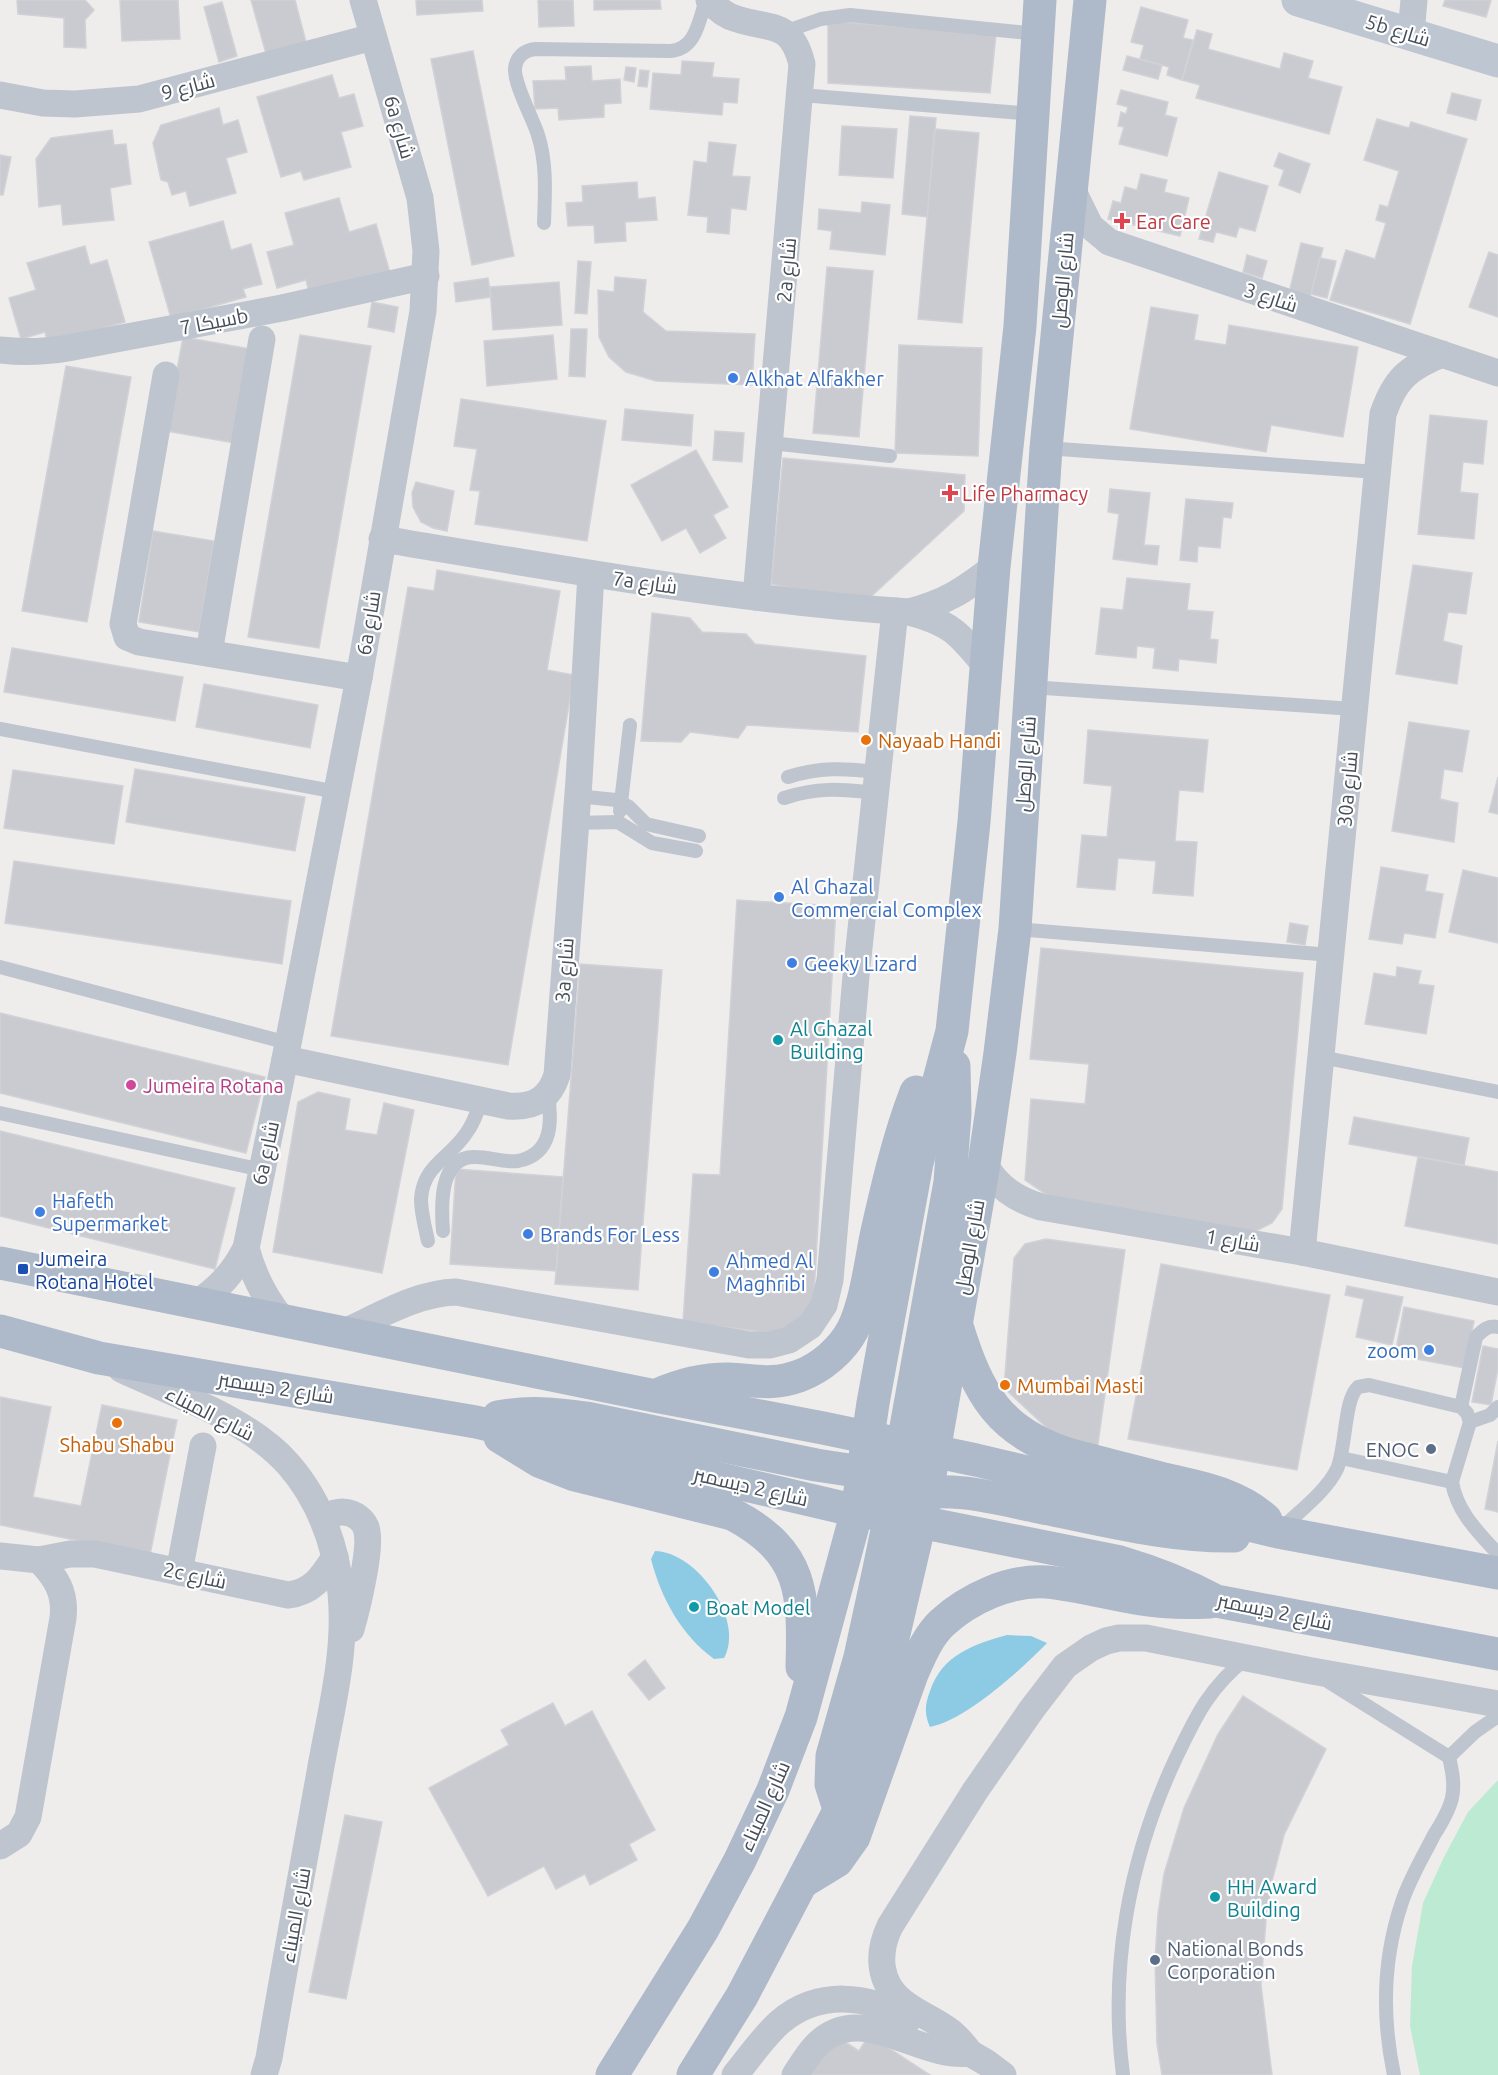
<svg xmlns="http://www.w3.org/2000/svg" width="1498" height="2075" viewBox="0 0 1498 2075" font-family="Ubuntu,Cairo,sans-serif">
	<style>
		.green { fill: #bdead2 }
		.water { fill: #8dcbe4 }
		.building { fill: #cacbd1; stroke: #d1d2d7; stroke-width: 1.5 }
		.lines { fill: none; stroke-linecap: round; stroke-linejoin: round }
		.lane { stroke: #bec5ce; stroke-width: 14 }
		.street { stroke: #bec5ce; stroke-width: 27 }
		.secondary { stroke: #bec6d2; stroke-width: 33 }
		.primary { stroke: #aeb9c9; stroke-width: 33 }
		.health-dot { fill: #e0444e; stroke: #fff; stroke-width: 2 }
		.shop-dot { fill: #3f7fe0; stroke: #fff; stroke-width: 2 }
		.food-dot { fill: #e8710a; stroke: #fff; stroke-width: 2 }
		.culture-dot { fill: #0f9aa8; stroke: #fff; stroke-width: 2 }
		.hotel-dot { fill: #d1479c; stroke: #fff; stroke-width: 2 }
		.transit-dot { fill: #1a4fb4; stroke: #fff; stroke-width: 2 }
		.service-dot { fill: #5c6f8a; stroke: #fff; stroke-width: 2 }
		.labels { text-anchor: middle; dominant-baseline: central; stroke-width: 4.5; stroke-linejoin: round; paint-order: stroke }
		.street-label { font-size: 20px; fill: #464e58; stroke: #fff }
		.health-label { font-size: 20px; fill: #be3a42; stroke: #fff; text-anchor: start }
		.shop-label { font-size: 20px; fill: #366cbe; stroke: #fff; text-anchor: start }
		.food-label { font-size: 20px; fill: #c56008; stroke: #fff; text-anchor: start }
		.culture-label { font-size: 20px; fill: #0d838f; stroke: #fff; text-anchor: start }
		.hotel-label { font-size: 20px; fill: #b23c85; stroke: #fff; text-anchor: start }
		.transit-label { font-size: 20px; fill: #164399; stroke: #fff; text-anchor: start }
		.service-label { font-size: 20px; fill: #4e5e75; stroke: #fff; text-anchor: end }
	</style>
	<rect width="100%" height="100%" fill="#efecec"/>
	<!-- green -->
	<polygon class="green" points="1498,1780 1498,2075 1420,2075 1410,2026 1412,1966 1423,1903 1444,1857 1468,1812"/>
	<!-- water -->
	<g class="water">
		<path d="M 655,1551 C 697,1552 745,1620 724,1658 L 714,1659 C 681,1635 661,1598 651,1559 Z"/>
		<path d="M 1007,1635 L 1031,1636 L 1047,1643 C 1022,1669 965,1721 930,1727 C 924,1714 925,1704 930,1691 C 942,1655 974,1644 1007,1635 Z"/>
	</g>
	<!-- building -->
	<g class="building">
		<polygon points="17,0 85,0 94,10 85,20 86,48 64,47 64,18 18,14"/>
		<polygon points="120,0 178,0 180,39 122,41"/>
		<polygon points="251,0 295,0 307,46 267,57"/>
		<polygon points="416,0 482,0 483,11 417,15"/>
		<polygon points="538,0 573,0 574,26 539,27"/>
		<polygon points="594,0 660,0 661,9 594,10"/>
		<polygon points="1445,0 1491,0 1486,17 1443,6"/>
		<polygon points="222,2 237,56 219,62 204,7"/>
		<polygon points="1141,7 1188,20 1183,38 1193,40 1182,80 1167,75 1169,67 1140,59 1144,45 1131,42"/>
		<polygon points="828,21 996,34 990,93 828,83"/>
		<polygon points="1197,30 1212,34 1208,49 1280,69 1284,53 1313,61 1308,78 1342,87 1329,134 1196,98 1200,85 1182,80"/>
		<polygon points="473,51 514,256 472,265 431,59"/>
		<polygon points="1127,56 1162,65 1158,79 1123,70"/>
		<polygon points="682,61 714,63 712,77 739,79 737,103 723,102 722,115 650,109 653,73 681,75"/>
		<polygon points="591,66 592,81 620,79 621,103 604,104 604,117 559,120 558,108 535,109 533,81 566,80 565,67"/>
		<polygon points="626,67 636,68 634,82 624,80"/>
		<polygon points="640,70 649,71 647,87 638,86"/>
		<polygon points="332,75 339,98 354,94 363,126 341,132 351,167 304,180 301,171 281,177 257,97"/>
		<polygon points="1121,90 1168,102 1165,115 1177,118 1167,156 1119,144 1124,127 1118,126 1121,112 1126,114 1128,107 1117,104"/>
		<polygon points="1452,93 1481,100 1476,120 1447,113"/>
		<polygon points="219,108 223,125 238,120 247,152 226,158 236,193 190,206 186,191 172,195 168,182 161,180 153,143 161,125"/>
		<polygon points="910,116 936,118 928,217 902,214"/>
		<polygon points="1377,119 1409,128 1411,122 1467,139 1410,324 1330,300 1346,250 1375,259 1386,223 1376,220 1380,205 1388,207 1399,171 1364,160"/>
		<polygon points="842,126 897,129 893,178 839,175"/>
		<polygon points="935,129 979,133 962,323 918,319"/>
		<polygon points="112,130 114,145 126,144 131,184 110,188 114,220 63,225 61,204 39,207 36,159 51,138"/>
		<polygon points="709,142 736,145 732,176 750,177 746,210 731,208 729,234 707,232 708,217 688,215 694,161 707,163"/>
		<polygon points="1279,153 1310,164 1300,193 1279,185 1284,170 1274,166"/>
		<polygon points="0,155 11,157 3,195 0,195"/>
		<polygon points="1219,172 1268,186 1255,231 1239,227 1236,237 1216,232 1213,242 1199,239"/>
		<polygon points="1141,174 1167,180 1164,192 1189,198 1180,236 1108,219 1113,201 1121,203 1125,187 1137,190"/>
		<polygon points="637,182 638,199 655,197 657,220 625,222 626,241 595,243 594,225 568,226 566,203 583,202 582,186"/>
		<polygon points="339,198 349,232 376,224 390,273 310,296 306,280 277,288 267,252 294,245 285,213"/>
		<polygon points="862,202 890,205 885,255 830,249 832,231 818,229 819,209 861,213"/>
		<polygon points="223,221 231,250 251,244 262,284 243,289 246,297 171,318 149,242"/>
		<polygon points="1301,243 1323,248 1310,298 1289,293"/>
		<polygon points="85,246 90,265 107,260 125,322 48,344 45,332 21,339 9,298 36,290 27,263"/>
		<polygon points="1489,252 1498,255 1498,317 1469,307"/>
		<polygon points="1247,255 1267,261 1262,278 1243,272"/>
		<polygon points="1320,258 1336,261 1327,298 1311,294"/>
		<polygon points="578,261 591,262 587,314 575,313"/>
		<polygon points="827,267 873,271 859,437 813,433"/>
		<polygon points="615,277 646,280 643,312 666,331 755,334 752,385 656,381 626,372 609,357 599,337 598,290 614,292"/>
		<polygon points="488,278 491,297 456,302 454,283"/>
		<polygon points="559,282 562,325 493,330 490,287"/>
		<polygon points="372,302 398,307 394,332 368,327"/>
		<polygon points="1151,307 1198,315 1194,340 1226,345 1229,325 1358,347 1343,437 1271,425 1266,452 1130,429"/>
		<polygon points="571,329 587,329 585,377 569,376"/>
		<polygon points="300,335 371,346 319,648 248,637"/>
		<polygon points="553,335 557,379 487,386 484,341"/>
		<polygon points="183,337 251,349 234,443 166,431"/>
		<polygon points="899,345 982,348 978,456 895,453"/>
		<polygon points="66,366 131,377 87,622 22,611"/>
		<polygon points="461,399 606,421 587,541 475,524 480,491 470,490 477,449 454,446"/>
		<polygon points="625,409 693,415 691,446 622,440"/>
		<polygon points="1430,415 1487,421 1483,464 1463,462 1460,492 1478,494 1474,539 1418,534"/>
		<polygon points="715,431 744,433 742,462 713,460"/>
		<polygon points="696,450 728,507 713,515 726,538 700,553 686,528 662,541 631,485"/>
		<polygon points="783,458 965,475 964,511 863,604 771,584"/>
		<polygon points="416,482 454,491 447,531 433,528 421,522 413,507 412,493"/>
		<polygon points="1110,489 1150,493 1144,545 1159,546 1157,565 1113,559 1119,514 1108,512"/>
		<polygon points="1186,499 1233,503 1231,518 1223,517 1220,548 1198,546 1197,562 1180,560"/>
		<polygon points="153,531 214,541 199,632 139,622"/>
		<polygon points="1413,565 1472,573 1466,614 1448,612 1443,641 1462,646 1457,684 1396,674"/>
		<polygon points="437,570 560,591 547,670 574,675 508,1065 331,1036 408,587 434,591"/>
		<polygon points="1127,578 1190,584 1187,610 1213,612 1210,639 1218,640 1216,663 1179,659 1178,671 1153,668 1155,648 1137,646 1136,658 1096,654 1101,608 1123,610"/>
		<polygon points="652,613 690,618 702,632 746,634 755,644 866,656 858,732 747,725 738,738 690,732 681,742 641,741"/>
		<polygon points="12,648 183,677 175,721 4,692"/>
		<polygon points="204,684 318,705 310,748 196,727"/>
		<polygon points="1409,722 1469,731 1462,772 1444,769 1440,799 1458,803 1454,842 1392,831"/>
		<polygon points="1088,730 1208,740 1203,792 1179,790 1175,841 1197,842 1193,896 1153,893 1156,861 1118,858 1115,890 1077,887 1082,835 1107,837 1112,786 1084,783"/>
		<polygon points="135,769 305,797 295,851 126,822"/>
		<polygon points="13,770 123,786 114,844 4,828"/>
		<polygon points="1498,777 1498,814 1489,812"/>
		<polygon points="14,861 291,901 282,964 5,923"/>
		<polygon points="1381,867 1428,875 1425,891 1443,894 1435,938 1404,933 1402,944 1369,939"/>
		<polygon points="1463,870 1498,878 1498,943 1449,932"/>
		<polygon points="737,900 836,906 813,1312 787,1335 683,1322 693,1174 720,1175"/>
		<polygon points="1290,923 1308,926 1305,945 1287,942"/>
		<polygon points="1041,948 1303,973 1282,1209 1272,1223 1250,1234 1056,1201 1025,1180 1031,1099 1085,1104 1089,1064 1030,1059"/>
		<polygon points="580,964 662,970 638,1290 555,1284"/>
		<polygon points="1397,967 1421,971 1418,984 1434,986 1426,1034 1365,1024 1374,973 1396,977"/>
		<polygon points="0,1013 265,1077 246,1153 0,1093"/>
		<polygon points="318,1092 350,1099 345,1130 377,1135 384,1103 414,1110 382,1273 273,1252 298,1102"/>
		<polygon points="1354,1117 1469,1138 1464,1165 1349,1144"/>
		<polygon points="0,1131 235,1188 215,1269 0,1216"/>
		<polygon points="1418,1157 1498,1172 1498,1244 1405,1226"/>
		<polygon points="456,1169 563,1177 556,1271 450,1264"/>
		<polygon points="1046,1239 1125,1250 1097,1451 1063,1443 1004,1388 1014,1258 1025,1244"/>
		<polygon points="1161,1264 1330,1295 1297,1470 1128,1439"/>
		<polygon points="1347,1286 1403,1297 1392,1345 1356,1337 1364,1299 1345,1295"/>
		<polygon points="1404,1307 1474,1321 1464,1368 1395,1355"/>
		<polygon points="1483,1346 1498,1349 1498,1368 1491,1405 1472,1402"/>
		<polygon points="0,1397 51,1407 33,1497 81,1506 102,1405 177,1420 150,1555 0,1525"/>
		<polygon points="1498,1441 1498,1512 1485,1509"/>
		<polygon points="645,1660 665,1688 649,1700 628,1674"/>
		<polygon points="1243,1696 1326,1749 1284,1835 1272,1881 1266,1920 1261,1985 1272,2075 1162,2075 1157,2044 1155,1960 1158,1914 1164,1874 1184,1808 1218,1734"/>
		<polygon points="553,1703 565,1726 592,1711 655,1830 629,1844 637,1860 590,1885 585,1874 556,1889 544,1866 488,1896 429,1788 509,1745 501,1730"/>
		<polygon points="345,1815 382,1822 346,1999 309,1992"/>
		<polygon points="834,2035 859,2051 869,2035 930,2075 808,2075"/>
	</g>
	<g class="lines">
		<!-- lane -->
		<g class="lane">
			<polyline points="784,32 821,19 850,15 1038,34"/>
			<polyline points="801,95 1033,114"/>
			<path d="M 544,223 C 545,193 547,163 538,135 C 533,119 514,84 515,69 C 516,57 524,50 536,49 L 670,51 C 696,50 699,20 706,0"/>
			<polyline points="771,443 890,456"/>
			<polyline points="1046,448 1377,472"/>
			<polyline points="1030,687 1354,709"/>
			<polyline points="0,729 337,792"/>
			<path d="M 788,777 C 819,767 845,768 877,772"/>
			<polyline points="577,796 616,800 629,807 646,824 699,836"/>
			<path d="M 784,798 C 817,787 841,789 875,793"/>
			<polyline points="620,811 630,725"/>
			<polyline points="574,823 618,822 652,843 696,851"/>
			<polyline points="1015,929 1331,955"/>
			<polyline points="0,967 288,1043"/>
			<polyline points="1321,1057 1498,1092"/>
			<polyline points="0,1113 262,1170"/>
			<path d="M 443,1231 C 441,1206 439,1155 476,1157 C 490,1157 504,1163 518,1161 C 553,1154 552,1121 548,1094"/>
			<path d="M 428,1241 C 425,1227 421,1213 421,1199 C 423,1166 448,1159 465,1135 C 473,1125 477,1113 481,1101"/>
			<path d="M 1461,1407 L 1476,1337 C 1483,1330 1488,1325 1498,1327"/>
			<polyline points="1470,1422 1490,1415 1498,1407"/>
			<polyline points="1341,1458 1452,1482"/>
			<path d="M 1279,1531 C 1297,1513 1326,1492 1337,1469 C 1346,1449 1344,1399 1358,1387 L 1369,1385 L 1461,1407 L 1467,1413 L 1470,1422 L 1452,1482 C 1457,1512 1478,1532 1498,1554"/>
			<path d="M 1329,1682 L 1449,1757 C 1452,1770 1455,1784 1452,1798 C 1449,1811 1441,1824 1434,1835 C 1423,1857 1410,1878 1402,1902 C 1383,1958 1382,2018 1394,2075"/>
			<polyline points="1449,1757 1475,1732 1498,1716"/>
			<path d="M 1123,2075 C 1109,1967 1129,1859 1175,1760 C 1195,1718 1209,1687 1247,1658"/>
		</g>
		<!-- street -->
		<g class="street">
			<path d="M 709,0 C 717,9 725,16 737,19 C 771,30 791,20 802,64 L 756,597"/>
			<polyline points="1411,34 1414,0"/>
			<polyline points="0,95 43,103 75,104 139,99 373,37"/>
			<polyline points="1071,187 1090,226 1109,242 1498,373"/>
			<path d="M 0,350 C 24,353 44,352 68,348 L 282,308 L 426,276"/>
			<polyline points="166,375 123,624 127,637 139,642 359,678"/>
			<path d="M 382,539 C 557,568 732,600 909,612 C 950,623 958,632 985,665"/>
			<path d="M 909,612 C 946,602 963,591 994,567"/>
			<polyline points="209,653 262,339"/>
			<path d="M 285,1059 L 508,1106 C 533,1108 549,1100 557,1075 L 579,780 L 591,574"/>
			<path d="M 984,1164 C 998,1187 1015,1199 1041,1207 L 1302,1252 L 1498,1292"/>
			<path d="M 246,1248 C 253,1275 264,1297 282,1319"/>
			<path d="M 1302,1252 L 1383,414 C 1395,379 1408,368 1442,354"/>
			<path d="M 197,1303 C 219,1288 234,1272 246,1248 L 285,1059 L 359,678 L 423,311 L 426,251 L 420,198 L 363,0"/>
			<path d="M 342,1333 C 378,1317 416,1293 456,1292 L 749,1345 L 770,1345 L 789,1340 L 810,1326 L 824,1305 L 830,1280 L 856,976 L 895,611"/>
			<path d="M 121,1369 C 176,1395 249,1419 289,1465 C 320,1501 336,1546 341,1593 C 347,1653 330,1714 320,1772 C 303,1867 285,1962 269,2058 L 264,2075"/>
			<path d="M 323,1519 C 331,1514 339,1510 349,1513 C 357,1515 366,1522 367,1532 C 371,1550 357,1609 351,1629"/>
			<path d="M 0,1556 L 39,1560 L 70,1554 L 95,1554 L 288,1595 C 313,1592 322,1577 335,1557"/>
			<polyline points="179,1572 203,1446"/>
			<path d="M 0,1846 L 19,1834 L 28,1817 L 63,1618 C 66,1593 56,1577 39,1560"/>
			<polyline points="956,2045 987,2063 1003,2075"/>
			<path d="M 970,2053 C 965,2046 958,2038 951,2032 C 936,2020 918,2014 903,2002 C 878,1983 877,1953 890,1926 L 975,1791 L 1032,1709 L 1065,1666 L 1091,1648 L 1106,1641 L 1119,1638 L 1146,1638 L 1312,1671 L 1498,1704"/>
			<path d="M 735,2075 C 750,2057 763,2037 780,2022 C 819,1989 868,1995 909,2019"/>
			<path d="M 795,2075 C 801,2066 807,2056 814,2048 C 858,1997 918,2060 970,2053"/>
		</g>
		<!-- secondary -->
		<polyline class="secondary" points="1298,0 1498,61"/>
		<!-- primary -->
		<g class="primary">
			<polyline points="0,1263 655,1396 823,1428 976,1460 1278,1532 1498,1573"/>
			<path d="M 957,1326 C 978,1394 999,1433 1071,1455 C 1100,1463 1130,1470 1160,1478 C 1197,1487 1238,1493 1266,1520"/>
			<path d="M 0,1331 L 99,1358 L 476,1422 L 857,1511 L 890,1516 L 1120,1562 C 1154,1572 1185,1584 1216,1601 L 1498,1654"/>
			<path d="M 657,1395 C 679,1385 703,1379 728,1379 C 756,1380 771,1386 799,1376 C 821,1368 842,1350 853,1329 C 866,1301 870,1266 876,1236 C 887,1187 898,1139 916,1092"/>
			<path d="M 498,1417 C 527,1411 557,1414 586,1418 L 816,1465 L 862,1472 L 884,1470"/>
			<path d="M 500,1437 L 539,1461 L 575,1475 L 732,1514 C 804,1552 804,1593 802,1667"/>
			<path d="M 906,1495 C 950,1486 991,1497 1034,1506 C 1100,1519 1166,1537 1234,1536"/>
			<path d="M 920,1523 C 911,1497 904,1473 903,1444 L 950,1182 L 955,1114 L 954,1066"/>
			<polyline points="839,1809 831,1784 832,1756 860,1657 878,1574 890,1516 890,1494"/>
			<path d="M 806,1880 L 837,1861 L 854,1837 L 912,1674 C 920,1656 928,1636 942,1623 C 968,1599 1010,1579 1047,1582 C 1078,1585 1110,1594 1141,1599 C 1164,1603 1187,1603 1210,1602"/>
			<polyline points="612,2075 703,1929 740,1860 773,1790 801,1717 857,1511 873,1403 917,1163 952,1031 974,822 994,567 1020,326 1040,0"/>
			<polyline points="693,2075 742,1996 839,1811 873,1716 886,1668 927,1492 984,1164 1000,1053 1015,929 1046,448 1090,0"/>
		</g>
	</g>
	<!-- markers -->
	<g class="health-dot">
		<path d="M1119 212h6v6h6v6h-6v6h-6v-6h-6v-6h6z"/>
		<path d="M947 484h6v6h6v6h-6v6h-6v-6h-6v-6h6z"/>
	</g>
	<g class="shop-dot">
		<circle cx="733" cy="378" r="6"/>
		<circle cx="779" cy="897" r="6"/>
		<circle cx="792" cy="963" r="6"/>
		<circle cx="40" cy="1212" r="6"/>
		<circle cx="528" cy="1234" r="6"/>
		<circle cx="714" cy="1272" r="6"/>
		<circle cx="1429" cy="1350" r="6"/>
	</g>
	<g class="food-dot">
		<circle cx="866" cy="740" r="6"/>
		<circle cx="1005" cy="1385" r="6"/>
		<circle cx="117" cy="1423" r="6"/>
	</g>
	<g class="culture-dot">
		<circle cx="778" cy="1040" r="6"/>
		<circle cx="694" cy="1607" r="6"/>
		<circle cx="1215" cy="1897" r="6"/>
	</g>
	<circle class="hotel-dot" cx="131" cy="1085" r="6"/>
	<rect class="transit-dot" x="17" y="1263" width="12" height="12" rx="3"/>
	<g class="service-dot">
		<circle cx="1431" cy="1449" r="6"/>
		<circle cx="1155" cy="1960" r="6"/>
	</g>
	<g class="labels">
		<!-- street labels -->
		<g class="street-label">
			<text transform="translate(1398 30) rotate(17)">5b شارع</text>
			<text transform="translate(188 86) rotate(-15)">شارع 9</text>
			<text transform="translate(400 127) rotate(74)">6a شارع</text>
			<text transform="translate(786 270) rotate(-85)">2a شارع</text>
			<text transform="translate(1062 280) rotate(-85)">شارع الوصل</text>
			<text transform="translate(1271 297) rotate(18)">شارع 3</text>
			<text transform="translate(214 321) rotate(-11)">سيكا 7b</text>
			<text transform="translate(645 582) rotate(8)">7a شارع</text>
			<text transform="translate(368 623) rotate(-81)">6a شارع</text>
			<text transform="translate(1025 764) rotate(-86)">شارع الوصل</text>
			<text transform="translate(1347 789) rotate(-85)">30a شارع</text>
			<text transform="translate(564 970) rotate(-86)">3a شارع</text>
			<text transform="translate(265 1153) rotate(-78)">6a شارع</text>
			<text transform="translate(1233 1240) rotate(10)">شارع 1</text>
			<text transform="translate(969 1247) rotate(-80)">شارع الوصل</text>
			<text transform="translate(276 1387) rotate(9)">شارع 2 ديسمبر</text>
			<text transform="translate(210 1413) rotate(27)">شارع الميناء</text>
			<text transform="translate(751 1486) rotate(13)">شارع 2 ديسمبر</text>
			<text transform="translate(195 1575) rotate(12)">2c شارع</text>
			<text transform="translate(1275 1611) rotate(12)">شارع 2 ديسمبر</text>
			<text transform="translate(764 1806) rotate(-66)">شارع الميناء</text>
			<text transform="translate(295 1915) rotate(-80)">شارع الميناء</text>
		</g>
		<!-- health labels -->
		<g class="health-label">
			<text x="1136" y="221">Ear Care</text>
			<text x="962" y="493">Life Pharmacy</text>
		</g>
		<!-- shop labels -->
		<g class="shop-label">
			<text x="745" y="378">Alkhat Alfakher</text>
			<text x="791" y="886">Al Ghazal<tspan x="791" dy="23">Commercial Complex</tspan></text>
			<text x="804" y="963">Geeky Lizard</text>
			<text x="52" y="1200">Hafeth<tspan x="52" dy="23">Supermarket</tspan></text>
			<text x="540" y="1234">Brands For Less</text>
			<text x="726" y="1260">Ahmed Al<tspan x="726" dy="23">Maghribi</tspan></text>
			<text x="1417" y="1350" text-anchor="end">zoom</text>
		</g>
		<!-- food labels -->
		<g class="food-label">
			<text x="878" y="740">Nayaab Handi</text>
			<text x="1017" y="1385">Mumbai Masti</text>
			<text x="117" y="1444" text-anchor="middle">Shabu Shabu</text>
		</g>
		<!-- culture labels -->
		<g class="culture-label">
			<text x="790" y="1028">Al Ghazal<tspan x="790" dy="23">Building</tspan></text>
			<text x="706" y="1607">Boat Model</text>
			<text x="1227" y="1886">HH Award<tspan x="1227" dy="23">Building</tspan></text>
		</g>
		<!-- hotel labels -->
		<g class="hotel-label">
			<text x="143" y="1085">Jumeira Rotana</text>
		</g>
		<!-- transit labels -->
		<g class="transit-label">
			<text x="35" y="1258">Jumeira<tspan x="35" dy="23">Rotana Hotel</tspan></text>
		</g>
		<!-- service labels -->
		<g class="service-label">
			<text x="1419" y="1449">ENOC</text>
			<text x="1167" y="1948" text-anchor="start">National Bonds<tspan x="1167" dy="23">Corporation</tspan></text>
		</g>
	</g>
</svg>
